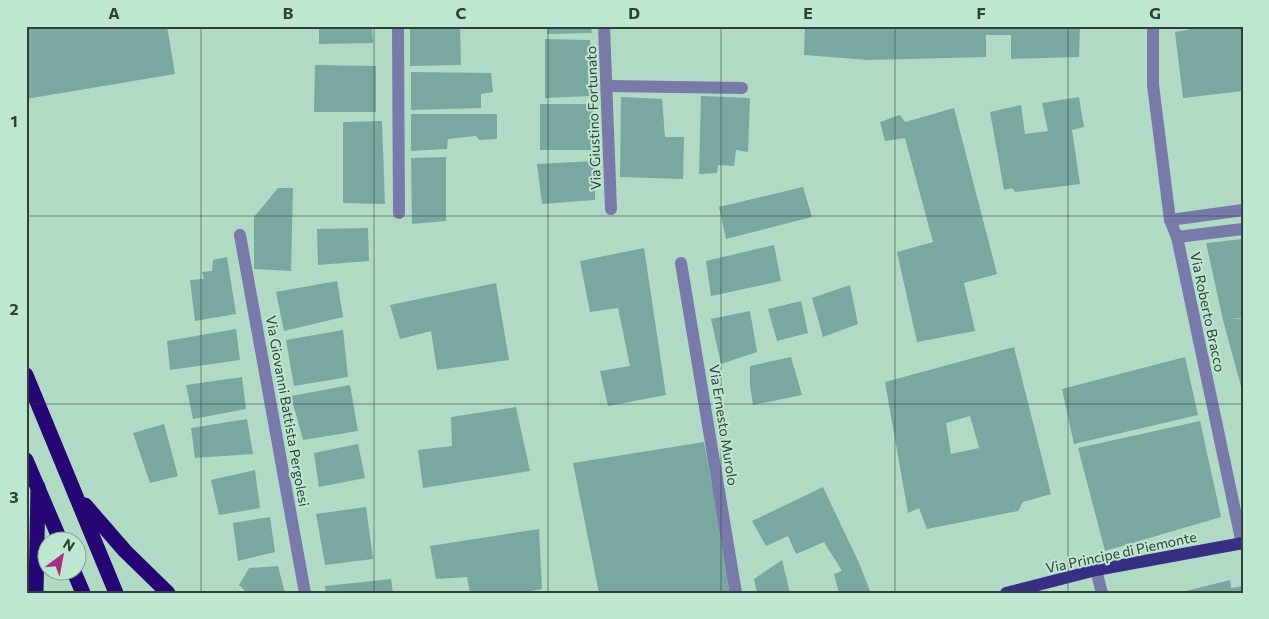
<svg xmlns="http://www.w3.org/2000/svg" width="1269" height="619" viewBox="0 0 1269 619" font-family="Commissioner,sans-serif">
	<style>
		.building { fill: #79a8a0; fill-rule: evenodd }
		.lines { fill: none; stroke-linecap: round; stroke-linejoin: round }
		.minor { stroke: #787aaa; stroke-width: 12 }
		.major { stroke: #382e83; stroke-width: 12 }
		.highway { stroke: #260574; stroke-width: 15 }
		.grid { fill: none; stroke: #2f4037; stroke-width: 1; stroke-opacity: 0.55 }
		.labels { text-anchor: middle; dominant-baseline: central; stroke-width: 4; stroke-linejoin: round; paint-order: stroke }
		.street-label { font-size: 14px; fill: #2f4037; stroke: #bee7d2 }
		.neatline { fill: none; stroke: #2f4037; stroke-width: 2 }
		.grid-label { font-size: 16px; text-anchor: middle; font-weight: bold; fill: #2f4037 }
	</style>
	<rect width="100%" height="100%" fill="#b1dac5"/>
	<!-- building -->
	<g class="building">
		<polygon points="26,26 167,26 175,74 26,99"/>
		<polygon points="319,26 372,26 373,43 319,44"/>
		<polygon points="410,26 460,26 461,65 410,66"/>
		<polygon points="547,26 591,26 592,33 547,34"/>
		<polygon points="805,26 1080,26 1079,57 1011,59 1011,35 986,35 986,57 868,60 804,55"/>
		<polygon points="1188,26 1243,26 1243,91 1183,98 1175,32 1188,30"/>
		<polygon points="545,39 590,40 592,96 545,98"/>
		<polygon points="315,65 376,66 376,112 314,112"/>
		<polygon points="411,72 491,73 493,92 481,94 481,108 411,110"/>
		<polygon points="701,96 750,98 748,152 736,150 734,166 718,165 717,173 699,174"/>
		<polygon points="621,97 662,99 665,137 684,137 683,179 620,177"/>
		<polygon points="1079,97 1084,127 1072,130 1080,184 1015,192 1012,188 1004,190 990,112 1021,105 1025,134 1048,131 1042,103"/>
		<polygon points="540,104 593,104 594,150 540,150"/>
		<polygon points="954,108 997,274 964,283 975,331 917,342 897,252 933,242 905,138 885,141 880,122 900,115 905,122"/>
		<polygon points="411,114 497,114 497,139 479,140 476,136 448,139 447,149 411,151"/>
		<polygon points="382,121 385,204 343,203 343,122"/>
		<polygon points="446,157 446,221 412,224 411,158"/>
		<polygon points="595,161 595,200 542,204 537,164"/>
		<polygon points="803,187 812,217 726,239 719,207"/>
		<polygon points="278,188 293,188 291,271 254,269 254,217"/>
		<polygon points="368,228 369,261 318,265 317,229"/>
		<polygon points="1243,239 1243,318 1229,319 1243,319 1242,390 1223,320 1206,243"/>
		<polygon points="774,245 781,281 711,296 706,261"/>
		<polygon points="644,248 666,395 608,406 600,371 630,366 618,308 590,312 580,261"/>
		<polygon points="227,257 236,314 195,321 190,280 204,279 202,272 212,271 213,260"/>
		<polygon points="337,281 343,317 284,331 276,292"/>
		<polygon points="496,283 509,360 437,370 431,331 400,339 390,305"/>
		<polygon points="850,285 858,324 823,337 812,298"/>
		<polygon points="801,301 808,333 777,341 768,309"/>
		<polygon points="750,311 757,352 721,364 711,319"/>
		<polygon points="236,329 240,360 170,370 167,341"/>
		<polygon points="343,330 348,377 294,386 286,340"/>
		<path d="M 1014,347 L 1051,494 L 1023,502 L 1018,511 L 927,529 L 919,508 L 908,513 L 885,382 ZM 970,416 L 979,448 L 951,454 L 946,423 Z"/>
		<polygon points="791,357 802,395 753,405 750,386 750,366"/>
		<polygon points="1185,357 1198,415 1074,444 1062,389"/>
		<polygon points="242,377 246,409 193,419 186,385"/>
		<polygon points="350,385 358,431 303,440 291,396"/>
		<polygon points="516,407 530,471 423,488 418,450 452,446 451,417"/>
		<polygon points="247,419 253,454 195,458 191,428"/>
		<polygon points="1200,421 1221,517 1105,551 1078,448"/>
		<polygon points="164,424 178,476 150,483 133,433"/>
		<polygon points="704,442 732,593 599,593 573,463"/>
		<polygon points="358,444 365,478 319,487 314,453"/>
		<polygon points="255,470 260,508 219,515 211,480"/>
		<polygon points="823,487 859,563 871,593 839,593 834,574 842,571 824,542 796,554 788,536 766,546 752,521"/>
		<polygon points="366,507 373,559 325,565 316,514"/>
		<polygon points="270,517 275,552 238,561 233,523"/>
		<polygon points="539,529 542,589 520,593 470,593 467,577 436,579 430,546"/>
		<polygon points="782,560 790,593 757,593 754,579"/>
		<polygon points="278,566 285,593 247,593 239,585 249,568"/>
		<polygon points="391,579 393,593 326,593 325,586"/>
		<polygon points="1230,580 1231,588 1243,586 1243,593 1178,593"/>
	</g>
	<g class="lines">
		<!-- minor -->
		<g class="minor">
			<polyline points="398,26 399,213"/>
			<polyline points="604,26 611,209"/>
			<polyline points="1153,26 1153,85 1170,220 1177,237 1242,544"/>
			<polyline points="608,86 742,88"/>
			<polyline points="1170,220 1243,210"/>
			<polyline points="240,235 305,593"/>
			<polyline points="1177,237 1243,229"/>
			<polyline points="681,263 736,593"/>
			<polyline points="1096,570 1102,593"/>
		</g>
		<!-- major -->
		<polyline class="major" points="1006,593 1096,570 1243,543"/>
		<!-- highway -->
		<g class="highway">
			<polyline points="26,375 116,593"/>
			<polyline points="26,460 61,542"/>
			<polyline points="85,505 125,551 168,593"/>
			<polyline points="74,572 83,593"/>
			<polyline points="36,593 38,487"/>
		</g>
	</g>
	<!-- grid -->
	<path class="grid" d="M 201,26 L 201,593M 374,26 L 374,593M 548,26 L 548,593M 721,26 L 721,593M 895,26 L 895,593M 1068,26 L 1068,593M 26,216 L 1243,216M 26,404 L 1243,404"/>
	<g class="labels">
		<!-- street labels -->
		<g class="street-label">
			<text transform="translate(593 118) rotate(-92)">Via Giustino Fortunato</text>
			<text transform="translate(1208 312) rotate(78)">Via Roberto Bracco</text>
			<text transform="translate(288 411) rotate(80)">Via Giovanni Battista Pergolesi</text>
			<text transform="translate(724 425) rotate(81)">Via Ernesto Murolo</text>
			<text transform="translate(1121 552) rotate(-12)">Via Principe di Piemonte</text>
		</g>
	</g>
	<!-- border -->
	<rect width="1269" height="619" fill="none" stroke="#bee7d2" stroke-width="55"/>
	<!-- north arrow -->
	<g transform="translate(62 556) rotate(32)"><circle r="24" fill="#bee7d2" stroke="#85a494"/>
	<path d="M0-4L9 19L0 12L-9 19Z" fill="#a82f84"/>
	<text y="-8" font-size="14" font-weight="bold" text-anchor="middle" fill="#2f4037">N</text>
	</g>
	<rect x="28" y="28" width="1214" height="564" class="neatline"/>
	<g class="grid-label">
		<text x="114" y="19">A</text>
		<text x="288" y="19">B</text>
		<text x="461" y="19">C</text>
		<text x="634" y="19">D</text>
		<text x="808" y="19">E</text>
		<text x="981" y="19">F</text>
		<text x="1155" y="19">G</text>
		<text x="14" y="127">1</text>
		<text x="14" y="315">2</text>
		<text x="14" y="503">3</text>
	</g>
</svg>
